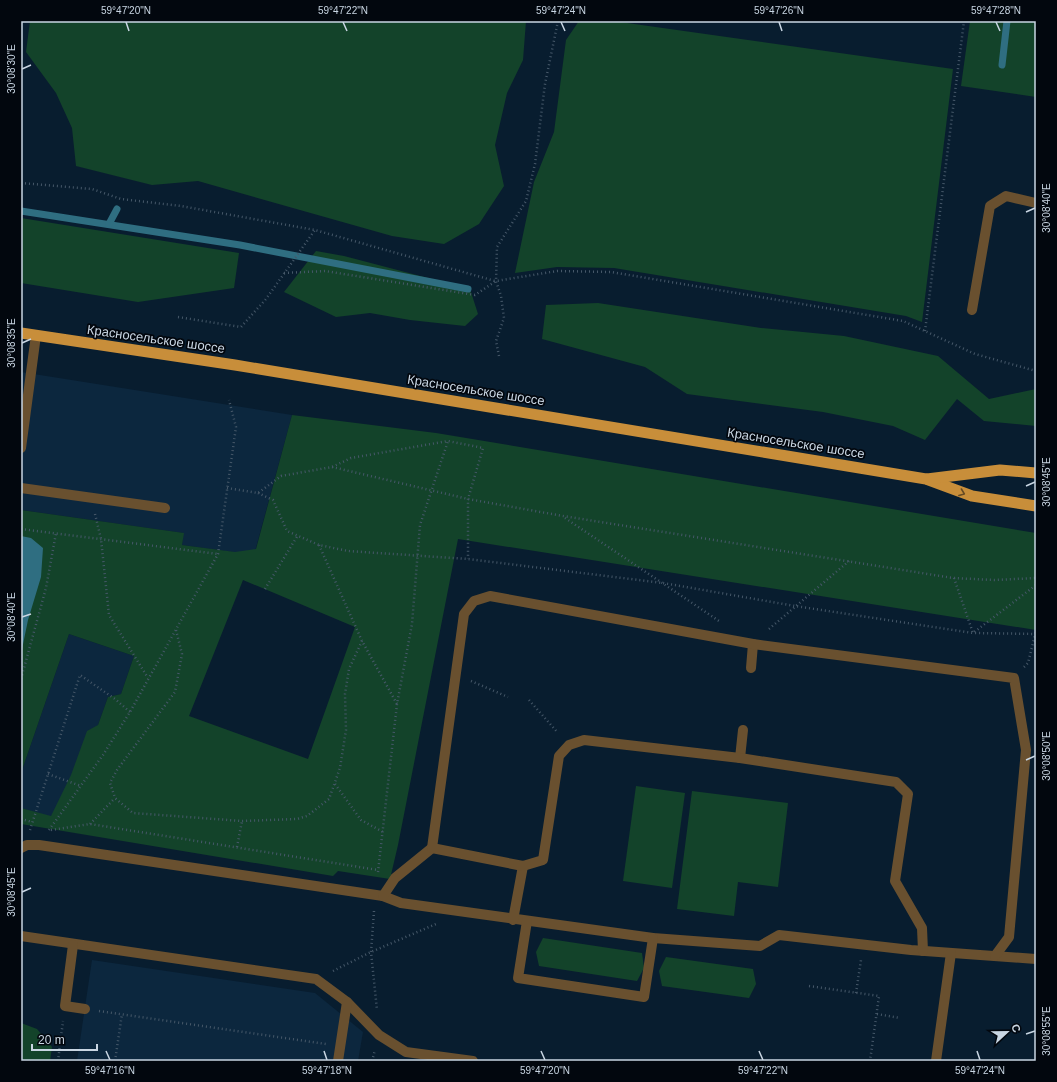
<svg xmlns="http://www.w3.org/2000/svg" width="1057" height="1082" viewBox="0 0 1057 1082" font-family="Helvetica,sans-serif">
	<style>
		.built { fill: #0c273e }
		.green { fill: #13432a; fill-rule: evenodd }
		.water { fill: #2f6e81 }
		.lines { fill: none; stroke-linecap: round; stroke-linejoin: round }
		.stream { stroke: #2f6e81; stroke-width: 7 }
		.path { stroke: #465869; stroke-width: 2.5; stroke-dasharray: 1 3; stroke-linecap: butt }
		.service { stroke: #69502f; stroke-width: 10 }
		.trunk { stroke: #c88e3a; stroke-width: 11 }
		.oneway { stroke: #654a24 }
		.ticks { fill: none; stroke: #c9d6e3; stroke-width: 1.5 }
		.labels { text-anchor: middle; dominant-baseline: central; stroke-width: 3.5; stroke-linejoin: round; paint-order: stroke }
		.street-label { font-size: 13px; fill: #c9d6e3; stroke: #02070e }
		.neatline { fill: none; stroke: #c9d6e3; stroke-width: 1.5 }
		.ticks-label { font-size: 10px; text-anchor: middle; fill: #c9d6e3 }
	</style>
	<rect width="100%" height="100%" fill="#081d2f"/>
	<!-- built -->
	<g class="built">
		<polygon points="21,372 292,415 254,555 182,545 183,533 21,510"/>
		<polygon points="69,634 134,656 121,694 108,697 98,725 51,817 21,808 21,773"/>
		<polygon points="92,960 315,993 363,1032 358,1061 77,1061"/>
	</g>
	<!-- green -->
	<g class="green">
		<polygon points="30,21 526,21 523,60 507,93 495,145 504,186 479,224 444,244 392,236 198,181 152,185 76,166 72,128 56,93 26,52"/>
		<polygon points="579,21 613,21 953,69 922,322 906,316 614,268 557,267 515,273 534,182 554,132 566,40"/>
		<polygon points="970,21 1036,21 1036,97 961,86"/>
		<polygon points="21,218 239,253 234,288 138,302 21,283"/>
		<polygon points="316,251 344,256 470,289 478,314 465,326 410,320 370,313 336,317 284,292"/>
		<polygon points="598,303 761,328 844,336 938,356 989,399 1036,389 1036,426 984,421 957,399 925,440 893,426 823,412 687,394 645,367 542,339 546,305"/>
		<path d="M 292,415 L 436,433 L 1036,533 L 1036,630 L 458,539 L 398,845 L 390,879 L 338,871 L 333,876 L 21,824 L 21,808 L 51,816 L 71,775 L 87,731 L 98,725 L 108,697 L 121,694 L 134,656 L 69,634 L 21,773 L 21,510 L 184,533 L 182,545 L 235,552 L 256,549 ZM 243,580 L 355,627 L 308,759 L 189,716 Z"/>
		<polygon points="636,786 685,793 672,888 623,881"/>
		<polygon points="692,791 788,803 778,887 738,882 734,916 677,909"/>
		<polygon points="543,938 642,953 644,968 637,981 539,966 536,952"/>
		<polygon points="666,957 753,969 756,984 749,998 662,986 659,971"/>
		<polygon points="21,1023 37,1029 52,1047 50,1061 21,1061"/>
	</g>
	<!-- water -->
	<polygon class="water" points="21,536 31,538 43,548 41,577 28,620 21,654"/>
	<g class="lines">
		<!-- stream -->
		<g class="stream">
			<polyline points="1002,65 1007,21"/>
			<polyline points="21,211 240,245 468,289"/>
			<polyline points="109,224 117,209"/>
		</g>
		<!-- path -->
		<g class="path">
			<polyline points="21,183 92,189 121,199 181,206 315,230 495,281"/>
			<polyline points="284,273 325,271 475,295 496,281 557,271 611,272 903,321 975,354 1036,371"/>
			<polyline points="178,317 241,327 266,299 315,230"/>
			<polyline points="925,331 964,21"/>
			<polyline points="499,356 496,341 504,318 501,296 496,281 497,247 526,201 535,164 545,84 558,21"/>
			<polyline points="332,467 468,499 563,516 953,578 994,580 1036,578"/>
			<polyline points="227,488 258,493 281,476 332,467 351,458 448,441 483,448 468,499 468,559"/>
			<polyline points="258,493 273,500 287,531 319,545 348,551 468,559 663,583 795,606 973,633 1036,634"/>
			<polyline points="95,514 101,539 109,615 148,678"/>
			<polyline points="565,518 719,621"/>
			<polyline points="21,529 218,554"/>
			<polyline points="319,545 362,641 397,704"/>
			<polyline points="954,578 973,633 1036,585"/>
			<polyline points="265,589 298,535"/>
			<polyline points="769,629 849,561"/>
			<polyline points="176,630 182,654 175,692 117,770 110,783 115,798 133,813 242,821 297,819 307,816 329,799 340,768 346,730 345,694 349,669 362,641"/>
			<polyline points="1024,667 1028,663 1036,631"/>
			<polyline points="21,679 46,588 56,533"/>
			<polyline points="471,681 508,697"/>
			<polyline points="529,700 558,733"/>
			<polyline points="48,774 81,786"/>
			<polyline points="335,784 361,820 383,832"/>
			<polyline points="21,819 32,822"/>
			<polyline points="90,824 115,798"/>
			<polyline points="30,830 80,675 115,699 130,712"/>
			<polyline points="49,830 103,755 130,712 218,554 236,427 229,400"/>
			<polyline points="51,830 90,824 378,870"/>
			<polyline points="237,847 242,821"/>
			<polyline points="378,872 397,704 412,624 420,525 448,441"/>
			<polyline points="374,911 371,952 377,1010"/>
			<polyline points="333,971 371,952 436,924"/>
			<polyline points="809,986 879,996 870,1061"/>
			<polyline points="856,993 861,960"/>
			<polyline points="99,1011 326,1044"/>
			<polyline points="877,1014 900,1018"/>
			<polyline points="58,1061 63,1021"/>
			<polyline points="115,1061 122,1014"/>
			<polyline points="372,1061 375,1050"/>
		</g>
		<!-- service -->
		<g class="service">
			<polyline points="972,310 990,206 1006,196 1036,203"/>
			<polyline points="21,448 36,335"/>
			<polyline points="21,488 165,508"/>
			<polyline points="751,668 753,644"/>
			<polyline points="740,758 743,730"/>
			<polyline points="21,848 27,845 39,845 383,896 401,903 653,938 760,946 779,935 911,950 1036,959"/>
			<polyline points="383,896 395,878 432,848"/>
			<polyline points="513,920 523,866"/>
			<polyline points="527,921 518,978 644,997 653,938"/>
			<polyline points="21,936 316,979 347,1002 379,1035 406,1052 473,1061"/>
			<polyline points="73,945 65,1006 85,1009"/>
			<polyline points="923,951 922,928 895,881 908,794 896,782 740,758 584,740 569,745 559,756 543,860 523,866 432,848 464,614 474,601 490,596 753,644 1014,678 1026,750 1009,937 995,956"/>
			<polyline points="338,1061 347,1002"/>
			<polyline points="936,1061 951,953"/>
		</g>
		<!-- trunk -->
		<g class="trunk">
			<polyline points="21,333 235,365 926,479 972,496 1036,506"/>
			<polyline points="927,479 1000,470 1036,473"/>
		</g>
	</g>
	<!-- one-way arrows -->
	<defs><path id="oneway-chevron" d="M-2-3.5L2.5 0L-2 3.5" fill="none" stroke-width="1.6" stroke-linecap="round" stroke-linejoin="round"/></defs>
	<use class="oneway" href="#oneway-chevron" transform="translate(962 493) rotate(21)"/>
	<!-- ticks -->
	<path class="ticks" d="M 126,22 L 129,31M 343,22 L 347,31M 561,22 L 565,31M 779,22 L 782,31M 996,22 L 1000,31M 22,69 L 31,65M 1026,212 L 1035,208M 22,343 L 31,339M 1026,486 L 1035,482M 22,617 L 31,614M 1026,760 L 1035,756M 22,892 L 31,888M 1026,1034 L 1035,1031M 106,1051 L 110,1060M 324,1051 L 327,1060M 541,1051 L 545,1060M 759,1051 L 763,1060M 977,1051 L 980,1060"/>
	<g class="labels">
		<!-- street labels -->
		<g class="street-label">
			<text transform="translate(156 339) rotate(8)">Красносельское шоссе</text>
			<text transform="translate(476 390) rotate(9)">Красносельское шоссе</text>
			<text transform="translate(796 443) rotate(9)">Красносельское шоссе</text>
		</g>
	</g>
	<!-- border -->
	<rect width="1057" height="1082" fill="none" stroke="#02070e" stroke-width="44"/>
	<!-- north arrow -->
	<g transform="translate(1007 1032) rotate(68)" stroke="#02070e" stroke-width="3" paint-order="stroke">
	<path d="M0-3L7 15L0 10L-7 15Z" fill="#c9d6e3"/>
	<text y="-6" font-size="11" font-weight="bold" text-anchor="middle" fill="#c9d6e3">С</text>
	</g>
	<!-- scale -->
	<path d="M32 1044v6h65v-6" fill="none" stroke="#c9d6e3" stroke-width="2"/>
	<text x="38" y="1044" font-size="12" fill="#c9d6e3" stroke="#02070e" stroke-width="3" paint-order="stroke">20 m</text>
	<rect x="22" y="22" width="1013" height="1038" class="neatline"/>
	<g class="ticks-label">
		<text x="126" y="14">59°47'20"N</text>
		<text x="343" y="14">59°47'22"N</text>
		<text x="561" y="14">59°47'24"N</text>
		<text x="779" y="14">59°47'26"N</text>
		<text x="996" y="14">59°47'28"N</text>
		<text transform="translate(11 69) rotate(-90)" y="4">30°08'30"E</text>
		<text transform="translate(1046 208) rotate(-90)" y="4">30°08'40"E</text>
		<text transform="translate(11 343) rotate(-90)" y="4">30°08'35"E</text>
		<text transform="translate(1046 482) rotate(-90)" y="4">30°08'45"E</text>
		<text transform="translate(11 617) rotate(-90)" y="4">30°08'40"E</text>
		<text transform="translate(1046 756) rotate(-90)" y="4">30°08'50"E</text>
		<text transform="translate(11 892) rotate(-90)" y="4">30°08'45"E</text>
		<text transform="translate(1046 1031) rotate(-90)" y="4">30°08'55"E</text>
		<text x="110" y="1074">59°47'16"N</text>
		<text x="327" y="1074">59°47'18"N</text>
		<text x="545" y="1074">59°47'20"N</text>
		<text x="763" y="1074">59°47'22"N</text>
		<text x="980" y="1074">59°47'24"N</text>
	</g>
</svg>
